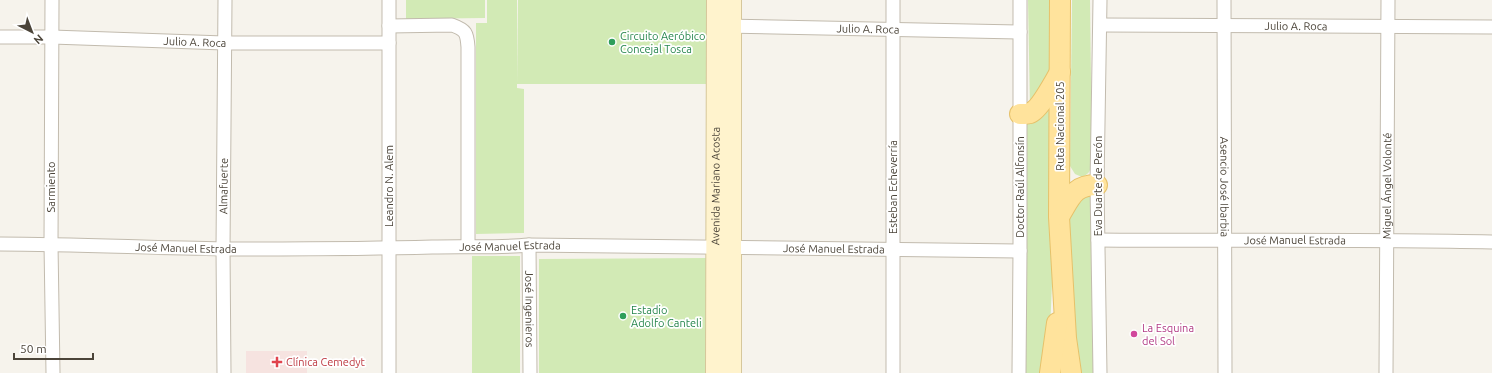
<svg xmlns="http://www.w3.org/2000/svg" width="1492" height="373" viewBox="0 0 1492 373" font-family="Ubuntu,sans-serif">
	<style>
		.medical { fill: #f6e3e0 }
		.green { fill: #d2eab5 }
		.lines { fill: none; stroke-linecap: round; stroke-linejoin: round }
		.minor-casing { stroke: #c2bbae; stroke-width: 15 }
		.secondary-casing { stroke: #d6c79b; stroke-width: 20 }
		.primary-casing { stroke: #e6c16a; stroke-width: 22 }
		.minor { stroke: #fff; stroke-width: 13 }
		.secondary { stroke: #fff3cd; stroke-width: 18 }
		.primary { stroke: #ffe39c; stroke-width: 20 }
		.leisure-dot { fill: #2e9e5b; stroke: #fff; stroke-width: 1.5 }
		.hotel-dot { fill: #d1479c; stroke: #fff; stroke-width: 1.5 }
		.health-dot { fill: #e0444e; stroke: #fff; stroke-width: 1.5 }
		.labels { text-anchor: middle; dominant-baseline: central; stroke-width: 3.5; stroke-linejoin: round; paint-order: stroke }
		.street-label { font-size: 11px; fill: #4b4439; stroke: #fff }
		.leisure-label { font-size: 11px; fill: #27864d; stroke: #fff; text-anchor: start }
		.hotel-label { font-size: 11px; fill: #b23c85; stroke: #fff; text-anchor: start }
		.health-label { font-size: 11px; fill: #be3a42; stroke: #fff; text-anchor: start }
	</style>
	<rect width="100%" height="100%" fill="#f6f3ec"/>
	<!-- medical -->
	<rect class="medical" x="246" y="351" width="61" height="22"/>
	<!-- green -->
	<g class="green">
		<polygon points="406,0 485,0 485,18 406,19"/>
		<polygon points="487,0 517,0 517,88 524,89 524,233 476,234 476,23 487,23"/>
		<polygon points="518,0 706,0 706,84 517,84"/>
		<polygon points="1028,0 1056,0 1056,68 1030,108"/>
		<path d="M 1072,0 L 1090,0 L 1092,161 C 1091,169 1090,174 1082,177 L 1075,174 L 1070,166 Z"/>
		<polygon points="1054,92 1052,284 1050,330 1042,373 1023,373 1025,119"/>
		<polygon points="1091,188 1095,373 1075,373 1068,222 1076,201"/>
		<rect x="472" y="256" width="48" height="117"/>
		<polygon points="707,258 707,373 539,373 539,259"/>
	</g>
	<g class="lines">
		<defs>
			<g id="minor">
				<polyline points="52,0 51,244 53,373"/>
				<path id="s1" d="M 1224,0 L 1225,373"/>
				<path id="s2" d="M 1101,25 L 1492,27"/>
				<path d="M 389,26 L 452,25 C 466,30 467,33 468,47 L 468,246"/>
				<path id="s3" d="M 724,26 L 1020,32"/>
				<path id="s4" d="M 0,37 L 52,37 L 224,43 L 389,43"/>
				<path id="s5" d="M 1098,240 C 1229,241 1361,239 1492,242"/>
				<path id="s6" d="M 0,244 C 75,244 149,248 224,249 C 293,249 363,249 432,247 C 465,246 497,248 529,245 L 1020,251"/>
				<path id="s7" d="M 529,245 L 530,373"/>
				<path id="s8" d="M 224,373 L 223,249 L 225,0"/>
				<polyline points="389,373 389,0"/>
				<polyline points="893,373 893,0"/>
				<polyline points="1019,373 1020,251 1020,0"/>
				<polyline points="1100,373 1097,185 1100,0"/>
				<path id="s9" d="M 1386,373 L 1388,0"/>
			</g>
			<g id="secondary">
				<path id="s10" d="M 715,373 L 716,0"/>
				<polyline points="732,373 732,0"/>
			</g>
			<g id="primary">
				<polyline points="1060,0 1059,217 1066,338 1071,373"/>
				<path d="M 1020,114 C 1023,114 1028,114 1030,113 C 1039,110 1055,81 1060,72"/>
				<path d="M 1060,215 C 1071,197 1074,185 1097,185"/>
				<polyline points="1050,373 1057,323"/>
			</g>
		</defs>
		<!-- minor casing -->
		<use href="#minor" class="minor-casing"/>
		<!-- secondary casing -->
		<use href="#secondary" class="secondary-casing"/>
		<!-- primary casing -->
		<use href="#primary" class="primary-casing"/>
		<!-- minor -->
		<use href="#minor" class="minor"/>
		<!-- secondary -->
		<use href="#secondary" class="secondary"/>
		<!-- primary -->
		<use href="#primary" class="primary"/>
	</g>
	<!-- markers -->
	<g class="leisure-dot">
		<circle cx="612" cy="42" r="4"/>
		<circle cx="623" cy="316" r="4"/>
	</g>
	<circle class="hotel-dot" cx="1134" cy="334" r="4"/>
	<path class="health-dot" d="M275 356h4v4h4v4h-4v4h-4v-4h-4v-4h4z"/>
	<g class="labels">
		<!-- street labels -->
		<g class="street-label">
			<text stroke="none"><textPath href="#s2" startOffset="195">Julio A. Roca</textPath></text>
			<text stroke="none"><textPath href="#s3" startOffset="144">Julio A. Roca</textPath></text>
			<text stroke="none"><textPath href="#s4" startOffset="195">Julio A. Roca</textPath></text>
			<text transform="translate(1060 126) rotate(-90)">Ruta Nacional 205</text>
			<text stroke="none"><textPath href="#s8" startOffset="187">Almafuerte</textPath></text>
			<text transform="translate(389 186) rotate(-90)">Leandro N. Alem</text>
			<text stroke="none"><textPath href="#s10" startOffset="187">Avenida Mariano Acosta</textPath></text>
			<text transform="translate(1098 186) rotate(-90)">Eva Duarte de Perón</text>
			<text stroke="none"><textPath href="#s1" startOffset="187">Asencio José Ibarbia</textPath></text>
			<text stroke="none"><textPath href="#s9" startOffset="187">Miguel Ángel Volonté</textPath></text>
			<text transform="translate(51 187) rotate(-90)">Sarmiento</text>
			<text transform="translate(893 187) rotate(-90)">Esteban Echeverría</text>
			<text transform="translate(1020 187) rotate(-90)">Doctor Raúl Alfonsín</text>
			<text stroke="none"><textPath href="#s5" startOffset="197">José Manuel Estrada</textPath></text>
			<text stroke="none"><textPath href="#s6" startOffset="510">José Manuel Estrada</textPath></text>
			<text stroke="none"><textPath href="#s6" startOffset="186">José Manuel Estrada</textPath></text>
			<text stroke="none"><textPath href="#s6" startOffset="834">José Manuel Estrada</textPath></text>
			<text stroke="none"><textPath href="#s7" startOffset="64">José Ingenieros</textPath></text>
		</g>
		<!-- leisure labels -->
		<g class="leisure-label">
			<text x="620" y="36">Circuito Aeróbico<tspan x="620" dy="13">Concejal Tosca</tspan></text>
			<text x="631" y="310">Estadio<tspan x="631" dy="13">Adolfo Canteli</tspan></text>
		</g>
		<!-- hotel labels -->
		<g class="hotel-label">
			<text x="1142" y="328">La Esquina<tspan x="1142" dy="13">del Sol</tspan></text>
		</g>
		<!-- health labels -->
		<g class="health-label">
			<text x="286" y="362">Clínica Cemedyt</text>
		</g>
	</g>
	<!-- north arrow -->
	<g transform="translate(32 32) rotate(138)" stroke="#ffffff" stroke-width="3" paint-order="stroke">
	<path d="M0-3L7 15L0 10L-7 15Z" fill="#4b4439"/>
	<text y="-6" font-size="11" font-weight="bold" text-anchor="middle" fill="#4b4439">N</text>
	</g>
	<!-- scale -->
	<path d="M14 353v6h79v-6" fill="none" stroke="#4b4439" stroke-width="2"/>
	<text x="20" y="353" font-size="12" fill="#4b4439" stroke="#ffffff" stroke-width="3" paint-order="stroke">50 m</text>
</svg>
